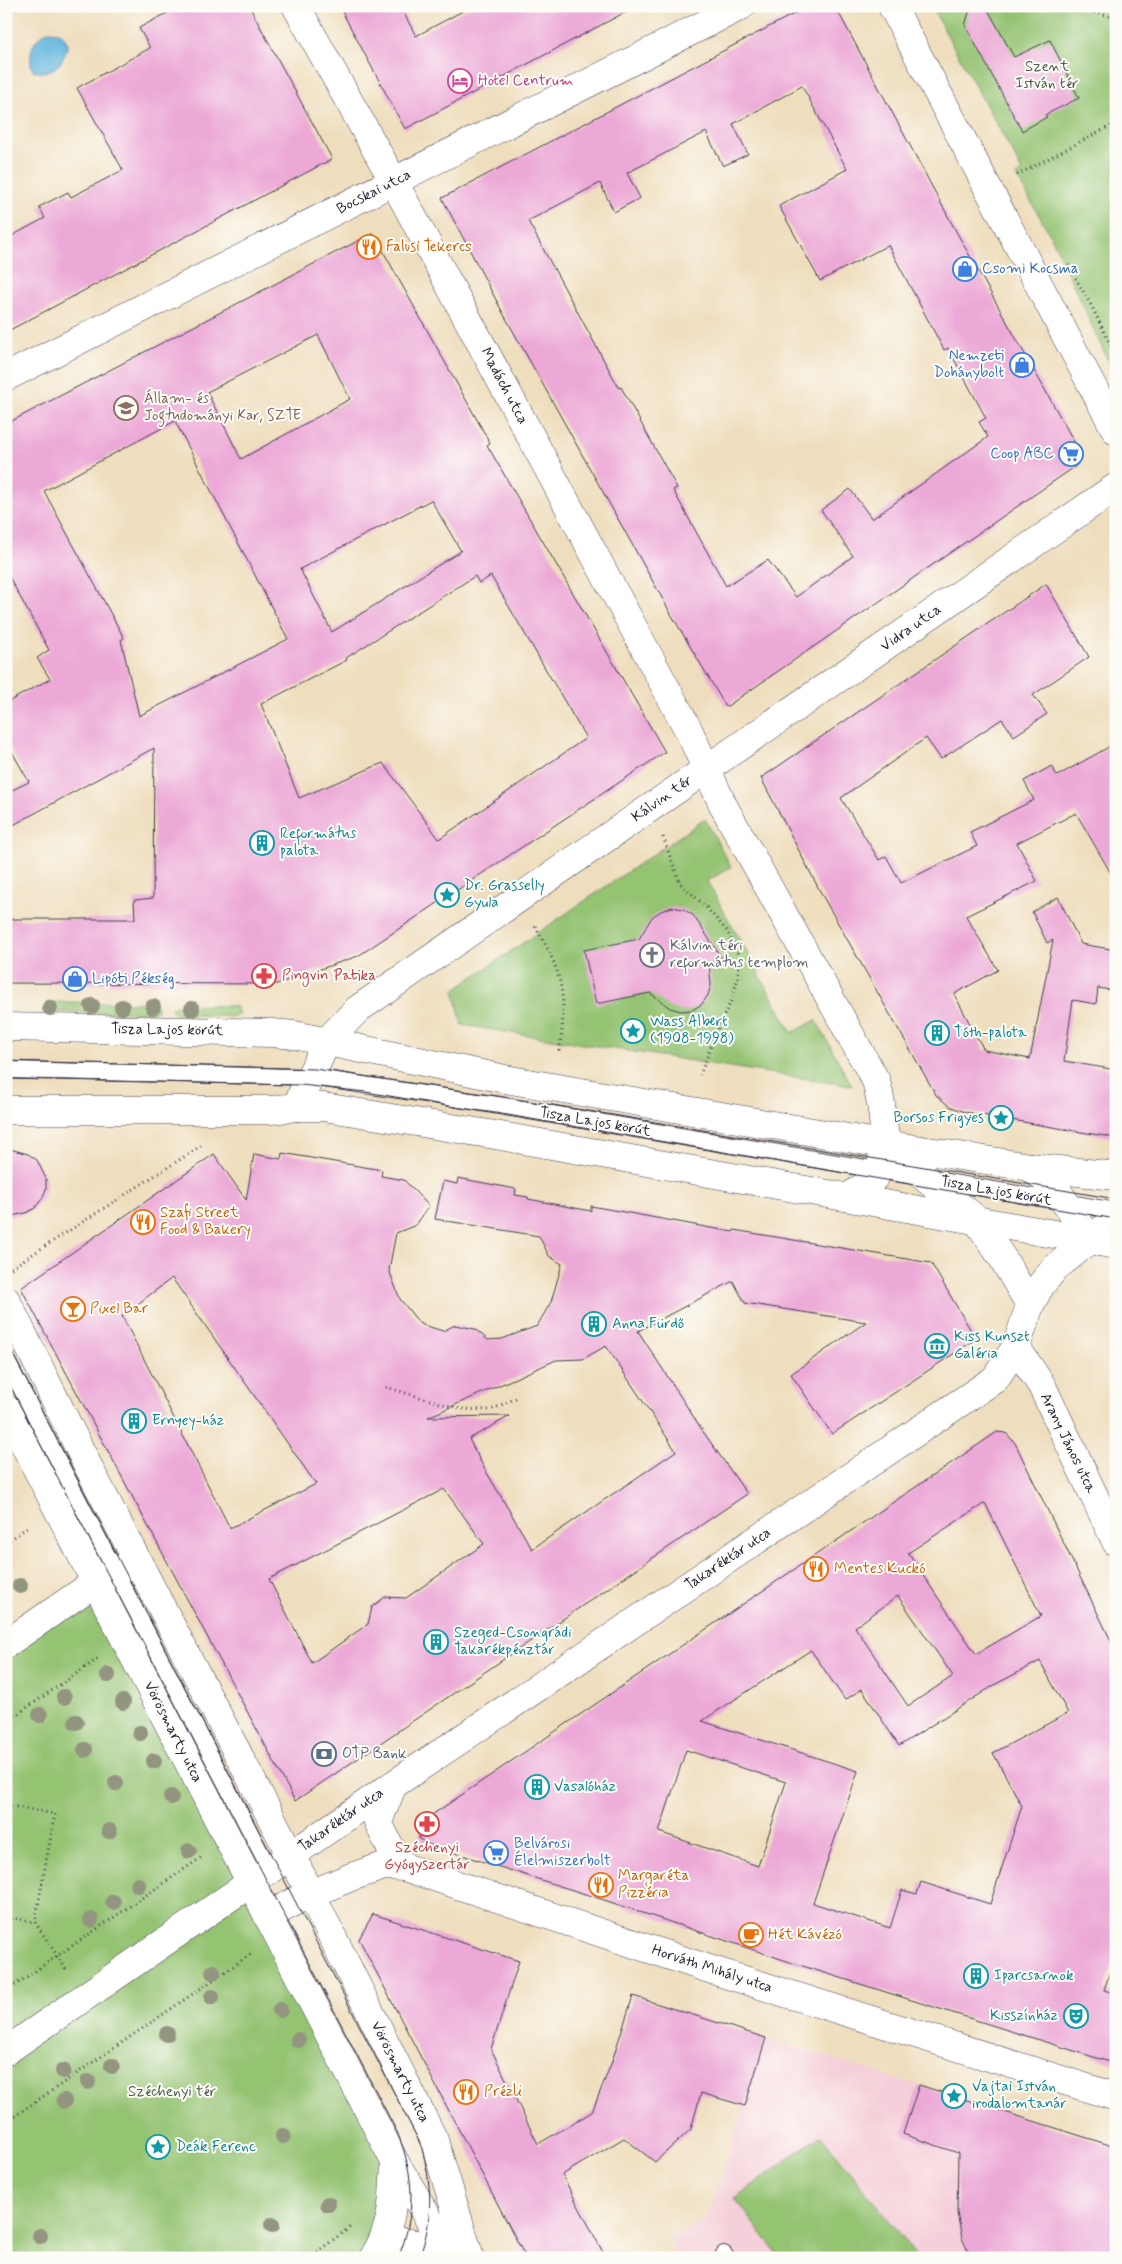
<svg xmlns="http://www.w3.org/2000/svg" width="1122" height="2264" viewBox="0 0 1122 2264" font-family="Mynerve,sans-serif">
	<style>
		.built { fill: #f5cfd9 }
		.green { fill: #94c372; stroke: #5b7256 }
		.water { fill: #61b5dd; stroke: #426c8c }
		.building { fill: #eca9d7; fill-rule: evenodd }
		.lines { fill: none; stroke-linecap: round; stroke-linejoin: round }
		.lane-casing { stroke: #413e4f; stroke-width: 18 }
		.street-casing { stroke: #413e4f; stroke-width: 29 }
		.secondary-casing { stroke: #413e4f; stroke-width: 29 }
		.path { stroke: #413e4f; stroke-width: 3; stroke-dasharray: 1 4; stroke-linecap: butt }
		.lane { stroke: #fff; stroke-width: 16 }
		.street { stroke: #fff; stroke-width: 28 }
		.secondary { stroke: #fff; stroke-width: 28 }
		.tram { stroke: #22223b; stroke-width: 1 }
		.tree { fill: #949580 }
		.labels { text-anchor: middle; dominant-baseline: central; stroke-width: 4; stroke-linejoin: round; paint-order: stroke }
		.park-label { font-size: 15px; fill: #4a5a4e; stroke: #fdfcf7 }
		.hotel-label { font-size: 15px; fill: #b23c85; stroke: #fdfcf7; text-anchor: start }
		.street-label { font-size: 15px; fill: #22223b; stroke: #fdfcf7 }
		.food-label { font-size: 15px; fill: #c56008; stroke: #fdfcf7; text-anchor: start }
		.shop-label { font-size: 15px; fill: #366cbe; stroke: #fdfcf7; text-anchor: start }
		.education-label { font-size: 15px; fill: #785e54; stroke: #fdfcf7; text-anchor: start }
		.culture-label { font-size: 15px; fill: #0d838f; stroke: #fdfcf7; text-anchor: start }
		.worship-label { font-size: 15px; fill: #5b616d; stroke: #fdfcf7; text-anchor: start }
		.health-label { font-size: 15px; fill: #be3a42; stroke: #fdfcf7; text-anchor: start }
		.service-label { font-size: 15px; fill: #4e5e75; stroke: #fdfcf7; text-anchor: start }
	</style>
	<rect width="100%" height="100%" fill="#fdfcf7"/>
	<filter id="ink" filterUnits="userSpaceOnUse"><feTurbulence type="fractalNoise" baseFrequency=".02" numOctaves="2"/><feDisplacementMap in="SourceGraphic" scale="10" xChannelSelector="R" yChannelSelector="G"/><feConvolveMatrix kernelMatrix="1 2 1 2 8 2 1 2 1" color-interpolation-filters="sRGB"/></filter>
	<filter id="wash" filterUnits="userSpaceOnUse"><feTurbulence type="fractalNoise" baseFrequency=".0096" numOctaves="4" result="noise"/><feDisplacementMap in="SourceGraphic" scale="20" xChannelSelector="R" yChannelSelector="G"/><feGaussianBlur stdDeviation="1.12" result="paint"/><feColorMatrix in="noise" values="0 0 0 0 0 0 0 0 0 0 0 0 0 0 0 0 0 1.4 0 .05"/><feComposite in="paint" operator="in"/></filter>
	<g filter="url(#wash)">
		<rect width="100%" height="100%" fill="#efdebe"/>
		<!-- built -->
		<polygon class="built" points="766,2038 1116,2147 1116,2258 679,2258 669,2238 707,2219"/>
		<!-- green -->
		<g class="green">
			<polygon points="931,6 1116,6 1116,378 1051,236 1016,176 1022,172 1016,159"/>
			<polygon points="705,819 731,867 707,881 792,1033 816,1020 852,1086 462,1025 454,990"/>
			<polygon points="61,1002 150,1003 157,1007 157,1010 150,1013 50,1012 44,1008 46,1003"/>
			<polygon points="175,1005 233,1006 237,1008 239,1014 235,1017 175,1014 171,1009"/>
			<polygon points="96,1582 394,2162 373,2258 6,2258 6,1644"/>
			<polygon points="821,2135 918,2258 780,2258 735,2198"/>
		</g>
		<!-- water -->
		<path class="water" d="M 48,31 L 60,32 L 68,43 C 64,63 54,76 33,71 C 27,55 32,39 48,31 Z"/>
		<g id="blocks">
			<!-- building -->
			<g class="building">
				<polygon points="180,6 249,6 332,159 6,332 6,239 45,218 39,207 68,192 71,197 123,170 77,88 150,48 139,28"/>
				<polygon points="339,6 400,6 416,36 472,6 637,6 405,129"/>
				<path d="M 809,6 L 835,6 L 957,233 L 1081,454 L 1076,466 L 726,707 L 671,614 L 503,313 L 442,198 ZM 802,86 L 847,169 L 779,206 L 820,281 L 888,245 L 944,350 L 948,348 L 986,418 L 979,422 L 988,437 L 872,519 L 850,489 L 821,510 L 853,556 L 796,597 L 768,560 L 726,586 L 673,490 L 677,488 L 621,387 L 619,388 L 528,221 L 600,183 L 614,212 L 640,198 L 627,173 L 706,132 L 723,166 L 748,154 L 733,124 Z"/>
				<polygon points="971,6 986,6 1014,57 1050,40 1079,98 1045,115 1047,117 1022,131 965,25"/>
				<path d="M 373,233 L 490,443 L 487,445 L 665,752 L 358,956 L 277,984 L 6,983 L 6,919 L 135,919 L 134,900 L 153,898 L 154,748 L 6,829 L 6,793 L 29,782 L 6,741 L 6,703 L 50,679 L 37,658 L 49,650 L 6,571 L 6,424 ZM 318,335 L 350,399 L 241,459 L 207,392 ZM 175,421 L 288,639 L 139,716 L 121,640 L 124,638 L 44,491 ZM 431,500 L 461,551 L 332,632 L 300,569 ZM 475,576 L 479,583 L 491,576 L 586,738 L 439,839 L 383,763 L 299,798 L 261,704 L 347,660 L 346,658 Z"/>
				<polygon points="1046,584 1089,657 1033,695 1047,714 1014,736 1002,719 941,759 926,738 841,798 879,860 886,856 901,883 977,846 970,832 1034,800 1024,781 1052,766 1057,776 1116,743 1116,882 1076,813 1017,843 1037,881 966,916 998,970 954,994 984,1050 1030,1059 1053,940 1047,943 1032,912 1058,897 1081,944 1116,950 1116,991 1098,988 1096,1004 1073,1000 1064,1061 1116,1070 1116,1138 965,1112 949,1106 936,1095 822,895 761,778"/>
				<polygon points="672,907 683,909 693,915 723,960 709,963 711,985 708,995 702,1004 692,1010 681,1011 670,1008 650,993 596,1004 584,950 639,939 652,917 661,911"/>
				<polygon points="6,1148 28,1154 37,1160 46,1179 46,1189 42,1199 35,1208 26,1213 6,1217"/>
				<path d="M 282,1153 L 382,1170 L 381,1176 L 404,1180 L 429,1206 L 416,1225 L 396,1233 L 389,1270 L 400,1299 L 420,1324 L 443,1331 L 455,1325 L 475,1329 L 488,1340 L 502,1339 L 537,1326 L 551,1302 L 562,1264 L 549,1256 L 539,1236 L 435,1219 L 443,1181 L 457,1184 L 458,1178 L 516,1189 L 515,1195 L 528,1197 L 528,1199 L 591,1211 L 591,1206 L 733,1232 L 734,1230 L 931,1263 L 976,1339 L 832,1434 L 791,1374 L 866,1322 L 745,1303 L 733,1281 L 638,1331 L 704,1433 L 747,1494 L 295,1801 L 21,1288 L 214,1154 L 246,1200 L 254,1154 L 281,1159 ZM 172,1278 L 316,1484 L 230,1528 L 122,1316 ZM 606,1346 L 676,1451 L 532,1549 L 484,1468 L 469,1439 L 510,1416 L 428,1417 L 556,1360 L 583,1359 ZM 444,1489 L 484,1544 L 406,1598 L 385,1597 L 372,1607 L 368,1624 L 312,1663 L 269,1579 Z"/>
				<path d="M 997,1432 L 1006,1433 L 1015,1443 L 1116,1651 L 1116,1954 L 1104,1990 L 1116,1994 L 1116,2064 L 793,1963 L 601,1899 L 430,1845 L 419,1839 L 420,1826 L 426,1819 ZM 985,1503 L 1041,1616 L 976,1654 L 908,1553 ZM 898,1596 L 953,1676 L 908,1706 L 855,1627 ZM 811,1650 L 845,1700 L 862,1689 L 899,1746 L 996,1684 L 1040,1661 L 1068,1713 L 993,1753 L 1022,1806 L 990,1904 L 921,1882 L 917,1894 L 902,1890 L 890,1928 L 813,1903 L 858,1771 L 702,1721 ZM 686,1750 L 786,1782 L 758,1866 L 659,1832 Z"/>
				<polygon points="373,1914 519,1961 491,2049 538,2144 592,2112 611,2064 633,1996 766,2038 745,2106 701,2093 691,2129 655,2162 624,2138 562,2175 606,2258 526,2258 359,1939"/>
				<polygon points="919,2085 1116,2147 1116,2258 971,2258 962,2238 957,2213 958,2153 903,2134"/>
			</g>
		</g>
	</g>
	<g filter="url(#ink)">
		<use href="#blocks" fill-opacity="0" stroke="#413e4f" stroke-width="1"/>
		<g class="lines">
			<defs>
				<g id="lane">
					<polyline points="6,1070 311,1077 500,1105 1116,1211"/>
					<polyline points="6,1359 269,1869"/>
					<polyline points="724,2254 726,2258"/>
				</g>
				<g id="street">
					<path d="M 296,6 L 394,182 L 688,729 L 724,807 L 876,1081 C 882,1104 890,1150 878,1172 C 872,1183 858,1190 849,1197"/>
					<polyline points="892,6 1116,431"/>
					<polyline points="6,377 741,6"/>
					<polyline points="296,1107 327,1041 358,1009 1116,487"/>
					<polyline points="883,1144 976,1219 1003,1259 1030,1305"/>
					<polyline points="1030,1167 1055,1187 1089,1239"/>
					<polyline points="1016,1347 1042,1386 1116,1542"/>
					<polyline points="6,1644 96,1582 137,1561"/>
					<polyline points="393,1785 378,1822 391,1849 404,1867"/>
					<polyline points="268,1917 295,1901 351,1877 384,1866 404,1867 706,1968 1116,2097"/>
					<polyline points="6,2051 393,1785 995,1379 1016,1347 1030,1305 1041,1285 1055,1268 1116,1219"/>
					<path d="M 384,2240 C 411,2242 436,2246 461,2258"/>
					<path d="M 373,2258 C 394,2226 393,2199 395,2162"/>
				</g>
				<g id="secondary">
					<polyline points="6,1027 273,1033 294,1035 505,1079 883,1144 1030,1167 1116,1176"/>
					<polyline points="6,1110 271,1110 296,1107 324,1107 495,1135 1116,1245"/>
					<polyline points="6,1300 89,1468 311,1894 434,2140 470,2258"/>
					<polyline points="6,1409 395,2162 430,2221 466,2258"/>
				</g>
			</defs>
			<!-- lane casing -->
			<use href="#lane" class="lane-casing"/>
			<!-- street casing -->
			<use href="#street" class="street-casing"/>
			<!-- secondary casing -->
			<use href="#secondary" class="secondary-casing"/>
			<!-- path -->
			<g class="path">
				<polyline points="1070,6 1116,18"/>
				<polyline points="1017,175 1116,123"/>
				<polyline points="1068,265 1091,305 1116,356"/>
				<polyline points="663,837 680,883 707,908 727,931 739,956 738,978 731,1001 718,1028 700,1075"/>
				<path d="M 535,926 C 563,973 568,998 559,1052"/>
				<polyline points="11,1268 204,1144"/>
				<polyline points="386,1387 460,1409 491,1410 516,1398"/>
				<polyline points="6,1543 30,1525"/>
				<polyline points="6,1722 99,1658"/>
				<polyline points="6,1805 55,1814 35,1922 67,1971"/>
				<polyline points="6,1917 35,1922"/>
				<polyline points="6,1991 202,1857"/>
				<polyline points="6,2122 251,1954"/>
				<polyline points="309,2258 353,2225"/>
			</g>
			<!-- lane -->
			<use href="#lane" class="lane"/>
			<!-- street -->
			<use href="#street" class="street"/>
			<!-- secondary -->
			<use href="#secondary" class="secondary"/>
			<!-- tram -->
			<g class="tram">
				<polyline points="6,1061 315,1069 529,1101 1116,1199"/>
				<polyline points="6,1079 301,1085 366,1092 1116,1219"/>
				<path d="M 6,1341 L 421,2145 C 432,2184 434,2219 419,2258"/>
				<path d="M 6,1378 L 397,2132 C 415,2175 416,2215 398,2258"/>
			</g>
		</g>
		<!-- trees -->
		<g class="tree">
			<circle cx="92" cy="1006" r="8"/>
			<circle cx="122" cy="1007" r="8"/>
			<circle cx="153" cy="1007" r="8"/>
			<circle cx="50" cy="1008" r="8"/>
			<circle cx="192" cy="1009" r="8"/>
			<circle cx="20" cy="1586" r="8"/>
			<circle cx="108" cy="1675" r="8"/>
			<circle cx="64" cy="1697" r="8"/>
			<circle cx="123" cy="1702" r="8"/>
			<circle cx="40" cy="1715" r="8"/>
			<circle cx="76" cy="1722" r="8"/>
			<circle cx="140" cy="1733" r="8"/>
			<circle cx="85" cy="1750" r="8"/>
			<circle cx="154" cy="1761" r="8"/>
			<circle cx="116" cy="1783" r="8"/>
			<circle cx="171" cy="1797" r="8"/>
			<circle cx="109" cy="1831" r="8"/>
			<circle cx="189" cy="1851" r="8"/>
			<circle cx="138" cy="1885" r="8"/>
			<circle cx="113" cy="1902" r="8"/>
			<circle cx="91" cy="1920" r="8"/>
			<circle cx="213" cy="1972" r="8"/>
			<circle cx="212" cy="1997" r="8"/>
			<circle cx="280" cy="2010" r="8"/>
			<circle cx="167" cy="2034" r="8"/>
			<circle cx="298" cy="2040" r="8"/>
			<circle cx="112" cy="2066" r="8"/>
			<circle cx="63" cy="2071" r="8"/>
			<circle cx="88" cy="2082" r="8"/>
			<circle cx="64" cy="2101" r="8"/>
			<circle cx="283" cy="2136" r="8"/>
			<circle cx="328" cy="2204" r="8"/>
			<circle cx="272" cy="2225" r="8"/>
			<circle cx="40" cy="2236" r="8"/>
		</g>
	</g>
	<!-- icons -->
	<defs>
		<symbol id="hotel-ring" viewBox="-11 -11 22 22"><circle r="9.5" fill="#fdfcf7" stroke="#d1479c" stroke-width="1.5"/><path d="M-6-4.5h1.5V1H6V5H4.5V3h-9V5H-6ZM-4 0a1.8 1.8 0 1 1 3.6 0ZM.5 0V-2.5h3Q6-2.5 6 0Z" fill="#d1479c"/></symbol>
		<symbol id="restaurant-ring" viewBox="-11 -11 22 22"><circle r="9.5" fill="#fdfcf7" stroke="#e8710a" stroke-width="1.5"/><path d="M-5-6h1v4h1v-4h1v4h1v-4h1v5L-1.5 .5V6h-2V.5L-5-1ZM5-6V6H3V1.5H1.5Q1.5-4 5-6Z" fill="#e8710a"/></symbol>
		<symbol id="shop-ring" viewBox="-11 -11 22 22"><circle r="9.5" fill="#fdfcf7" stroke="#3f7fe0" stroke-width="1.5"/><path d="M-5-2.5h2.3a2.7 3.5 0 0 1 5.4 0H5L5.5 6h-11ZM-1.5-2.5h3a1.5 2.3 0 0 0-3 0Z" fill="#3f7fe0"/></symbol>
		<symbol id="university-ring" viewBox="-11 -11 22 22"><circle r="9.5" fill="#fdfcf7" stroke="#8d6e63" stroke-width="1.5"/><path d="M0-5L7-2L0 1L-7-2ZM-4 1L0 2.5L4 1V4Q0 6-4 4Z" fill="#8d6e63"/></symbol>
		<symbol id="supermarket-ring" viewBox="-11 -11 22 22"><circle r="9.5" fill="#fdfcf7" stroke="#3f7fe0" stroke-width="1.5"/><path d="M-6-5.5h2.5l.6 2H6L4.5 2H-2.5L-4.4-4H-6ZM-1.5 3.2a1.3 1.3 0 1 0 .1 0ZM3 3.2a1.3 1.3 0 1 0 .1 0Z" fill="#3f7fe0"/></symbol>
		<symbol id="building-ring" viewBox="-11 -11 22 22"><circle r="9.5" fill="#fdfcf7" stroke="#0f9aa8" stroke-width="1.5"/><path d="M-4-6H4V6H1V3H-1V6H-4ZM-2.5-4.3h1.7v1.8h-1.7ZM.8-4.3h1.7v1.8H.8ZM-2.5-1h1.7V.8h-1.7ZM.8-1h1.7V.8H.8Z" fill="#0f9aa8"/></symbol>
		<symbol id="sight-ring" viewBox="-11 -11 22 22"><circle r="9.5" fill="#fdfcf7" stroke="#0f9aa8" stroke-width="1.5"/><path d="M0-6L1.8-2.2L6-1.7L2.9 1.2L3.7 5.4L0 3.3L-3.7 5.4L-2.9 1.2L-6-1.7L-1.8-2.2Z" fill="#0f9aa8"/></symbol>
		<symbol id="church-ring" viewBox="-11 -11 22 22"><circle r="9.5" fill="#fdfcf7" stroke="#6b7280" stroke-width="1.5"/><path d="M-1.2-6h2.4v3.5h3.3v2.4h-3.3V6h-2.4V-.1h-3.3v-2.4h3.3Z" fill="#6b7280"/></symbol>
		<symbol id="pharmacy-ring" viewBox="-11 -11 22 22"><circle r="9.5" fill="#fdfcf7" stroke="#e0444e" stroke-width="1.5"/><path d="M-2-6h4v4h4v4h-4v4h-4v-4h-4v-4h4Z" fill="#e0444e"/></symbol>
		<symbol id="bar-ring" viewBox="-11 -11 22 22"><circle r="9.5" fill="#fdfcf7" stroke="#e8710a" stroke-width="1.5"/><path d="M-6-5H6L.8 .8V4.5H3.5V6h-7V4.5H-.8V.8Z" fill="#e8710a"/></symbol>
		<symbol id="museum-ring" viewBox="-11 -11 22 22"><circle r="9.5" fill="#fdfcf7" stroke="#0f9aa8" stroke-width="1.5"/><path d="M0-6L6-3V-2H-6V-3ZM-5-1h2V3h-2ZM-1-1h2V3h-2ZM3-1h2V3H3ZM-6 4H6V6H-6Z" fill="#0f9aa8"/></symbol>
		<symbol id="bank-ring" viewBox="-11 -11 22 22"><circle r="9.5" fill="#fdfcf7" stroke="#5c6f8a" stroke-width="1.5"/><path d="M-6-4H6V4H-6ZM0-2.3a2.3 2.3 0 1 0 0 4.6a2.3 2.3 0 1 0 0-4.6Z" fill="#5c6f8a"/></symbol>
		<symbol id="cafe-ring" viewBox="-11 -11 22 22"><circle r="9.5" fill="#fdfcf7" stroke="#e8710a" stroke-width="1.5"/><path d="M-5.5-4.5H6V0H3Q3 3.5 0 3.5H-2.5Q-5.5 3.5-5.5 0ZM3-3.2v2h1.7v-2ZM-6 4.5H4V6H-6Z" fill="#e8710a"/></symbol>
		<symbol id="theatre-ring" viewBox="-11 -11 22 22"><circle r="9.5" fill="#fdfcf7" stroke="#0f9aa8" stroke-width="1.5"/><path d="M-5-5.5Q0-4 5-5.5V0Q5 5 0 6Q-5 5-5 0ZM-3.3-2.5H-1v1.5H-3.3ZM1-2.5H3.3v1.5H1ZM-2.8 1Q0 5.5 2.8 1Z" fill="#0f9aa8"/></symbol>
	</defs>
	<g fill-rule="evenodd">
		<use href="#hotel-ring" x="446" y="67" width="28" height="28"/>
		<use href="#restaurant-ring" x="355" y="233" width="28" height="28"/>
		<use href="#shop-ring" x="951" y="255" width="28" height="28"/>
		<use href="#shop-ring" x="1008" y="351" width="28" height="28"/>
		<use href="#university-ring" x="112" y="394" width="28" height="28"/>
		<use href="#supermarket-ring" x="1057" y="440" width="28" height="28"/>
		<use href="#building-ring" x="248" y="829" width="28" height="28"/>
		<use href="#sight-ring" x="433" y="881" width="28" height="28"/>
		<use href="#church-ring" x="638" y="941" width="28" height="28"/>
		<use href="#pharmacy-ring" x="250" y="962" width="28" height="28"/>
		<use href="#shop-ring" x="61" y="965" width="28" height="28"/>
		<use href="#sight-ring" x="619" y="1017" width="28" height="28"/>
		<use href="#building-ring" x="923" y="1019" width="28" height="28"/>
		<use href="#sight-ring" x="987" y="1104" width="28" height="28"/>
		<use href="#restaurant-ring" x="129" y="1208" width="28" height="28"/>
		<use href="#bar-ring" x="59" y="1295" width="28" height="28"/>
		<use href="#building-ring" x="580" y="1310" width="28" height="28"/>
		<use href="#museum-ring" x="923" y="1332" width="28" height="28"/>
		<use href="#building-ring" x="120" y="1407" width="28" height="28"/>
		<use href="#restaurant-ring" x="802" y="1555" width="28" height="28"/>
		<use href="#building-ring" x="422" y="1628" width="28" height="28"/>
		<use href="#bank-ring" x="310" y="1740" width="28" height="28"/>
		<use href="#building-ring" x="523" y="1773" width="28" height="28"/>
		<use href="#pharmacy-ring" x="413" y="1810" width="28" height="28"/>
		<use href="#supermarket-ring" x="482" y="1839" width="28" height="28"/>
		<use href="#restaurant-ring" x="587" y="1871" width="28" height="28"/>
		<use href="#cafe-ring" x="737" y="1921" width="28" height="28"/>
		<use href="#building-ring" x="962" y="1962" width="28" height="28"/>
		<use href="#theatre-ring" x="1062" y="2002" width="28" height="28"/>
		<use href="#restaurant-ring" x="452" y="2078" width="28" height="28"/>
		<use href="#sight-ring" x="940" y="2082" width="28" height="28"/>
		<use href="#sight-ring" x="144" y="2133" width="28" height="28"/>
	</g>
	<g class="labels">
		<!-- park labels -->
		<g class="park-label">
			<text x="1047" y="67">Szent<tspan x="1047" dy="17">István tér</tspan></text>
			<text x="172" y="2092">Széchenyi tér</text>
		</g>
		<!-- hotel labels -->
		<g class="hotel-label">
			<text x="478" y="81">Hotel Centrum</text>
		</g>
		<!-- street labels -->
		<g class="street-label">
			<text transform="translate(374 192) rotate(-27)">Bocskai utca</text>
			<text transform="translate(504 386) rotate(62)">Madách utca</text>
			<text transform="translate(911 628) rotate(-35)">Vidra utca</text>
			<text transform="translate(662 799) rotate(-35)">Kálvin tér</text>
			<text transform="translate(167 1030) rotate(1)">Tisza Lajos körút</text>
			<text transform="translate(595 1122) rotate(10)">Tisza Lajos körút</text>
			<text transform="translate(996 1191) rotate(10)">Tisza Lajos körút</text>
			<text transform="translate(1068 1443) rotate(64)">Arany János utca</text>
			<text transform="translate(728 1559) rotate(-34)">Takaréktár utca</text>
			<text transform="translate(173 1732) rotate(63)">Vörösmarty utca</text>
			<text transform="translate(341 1820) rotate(-35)">Takaréktár utca</text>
			<text transform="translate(712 1969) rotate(18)">Horváth Mihály utca</text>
			<text transform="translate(400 2072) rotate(63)">Vörösmarty utca</text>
		</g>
		<!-- food labels -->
		<g class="food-label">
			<text x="386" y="247">Falusi Tekercs</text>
			<text x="160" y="1213">Szafi Street<tspan x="160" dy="17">Food &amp; Bakery</tspan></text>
			<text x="90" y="1309">Pixel Bar</text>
			<text x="834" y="1569">Mentes Kuckó</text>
			<text x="618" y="1876">Margaréta<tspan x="618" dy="17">Pizzéria</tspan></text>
			<text x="768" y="1935">Hét Kávézó</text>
			<text x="484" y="2092">Prézli</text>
		</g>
		<!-- shop labels -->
		<g class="shop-label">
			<text x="982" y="269">Csomi Kocsma</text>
			<text x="1004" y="356" text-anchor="end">Nemzeti<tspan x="1004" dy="17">Dohánybolt</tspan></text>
			<text x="1054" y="454" text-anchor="end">Coop ABC</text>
			<text x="92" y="979">Lipóti Pékség</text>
			<text x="514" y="1844">Belvárosi<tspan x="514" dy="17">Élelmiszerbolt</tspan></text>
		</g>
		<!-- education labels -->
		<g class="education-label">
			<text x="144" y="399">Állam- és<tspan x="144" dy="17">Jogtudományi Kar, SZTE</tspan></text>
		</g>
		<!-- culture labels -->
		<g class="culture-label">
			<text x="280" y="834">Református<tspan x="280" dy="17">palota</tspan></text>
			<text x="464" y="886">Dr. Grasselly<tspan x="464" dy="17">Gyula</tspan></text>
			<text x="650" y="1022">Wass Albert<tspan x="650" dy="17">(1908-1998)</tspan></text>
			<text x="954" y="1033">Tóth-palota</text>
			<text x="984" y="1118" text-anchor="end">Borsos Frigyes</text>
			<text x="612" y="1324">Anna Fürdő</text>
			<text x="954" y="1337">Kiss Kunszt<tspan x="954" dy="17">Galéria</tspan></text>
			<text x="152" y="1421">Ernyey-ház</text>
			<text x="454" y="1633">Szeged-Csongrádi<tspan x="454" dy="17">Takarékpénztár</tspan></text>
			<text x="554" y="1787">Vasalóház</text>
			<text x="994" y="1976">Iparcsarnok</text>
			<text x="1058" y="2016" text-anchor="end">Kisszínház</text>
			<text x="972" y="2087">Vajtai István<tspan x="972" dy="17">irodalomtanár</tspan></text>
			<text x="176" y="2147">Deák Ferenc</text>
		</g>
		<!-- worship labels -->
		<g class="worship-label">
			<text x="670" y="946">Kálvin téri<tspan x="670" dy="17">református templom</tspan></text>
		</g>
		<!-- health labels -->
		<g class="health-label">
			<text x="282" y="976">Pingvin Patika</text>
			<text x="427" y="1848" text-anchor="middle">Széchenyi<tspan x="427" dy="17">Gyógyszertár</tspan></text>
		</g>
		<!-- service labels -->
		<g class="service-label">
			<text x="342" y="1754">OTP Bank</text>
		</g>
	</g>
	<!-- margin -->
	<rect width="1122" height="2264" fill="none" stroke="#fdfcf7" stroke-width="25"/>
</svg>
